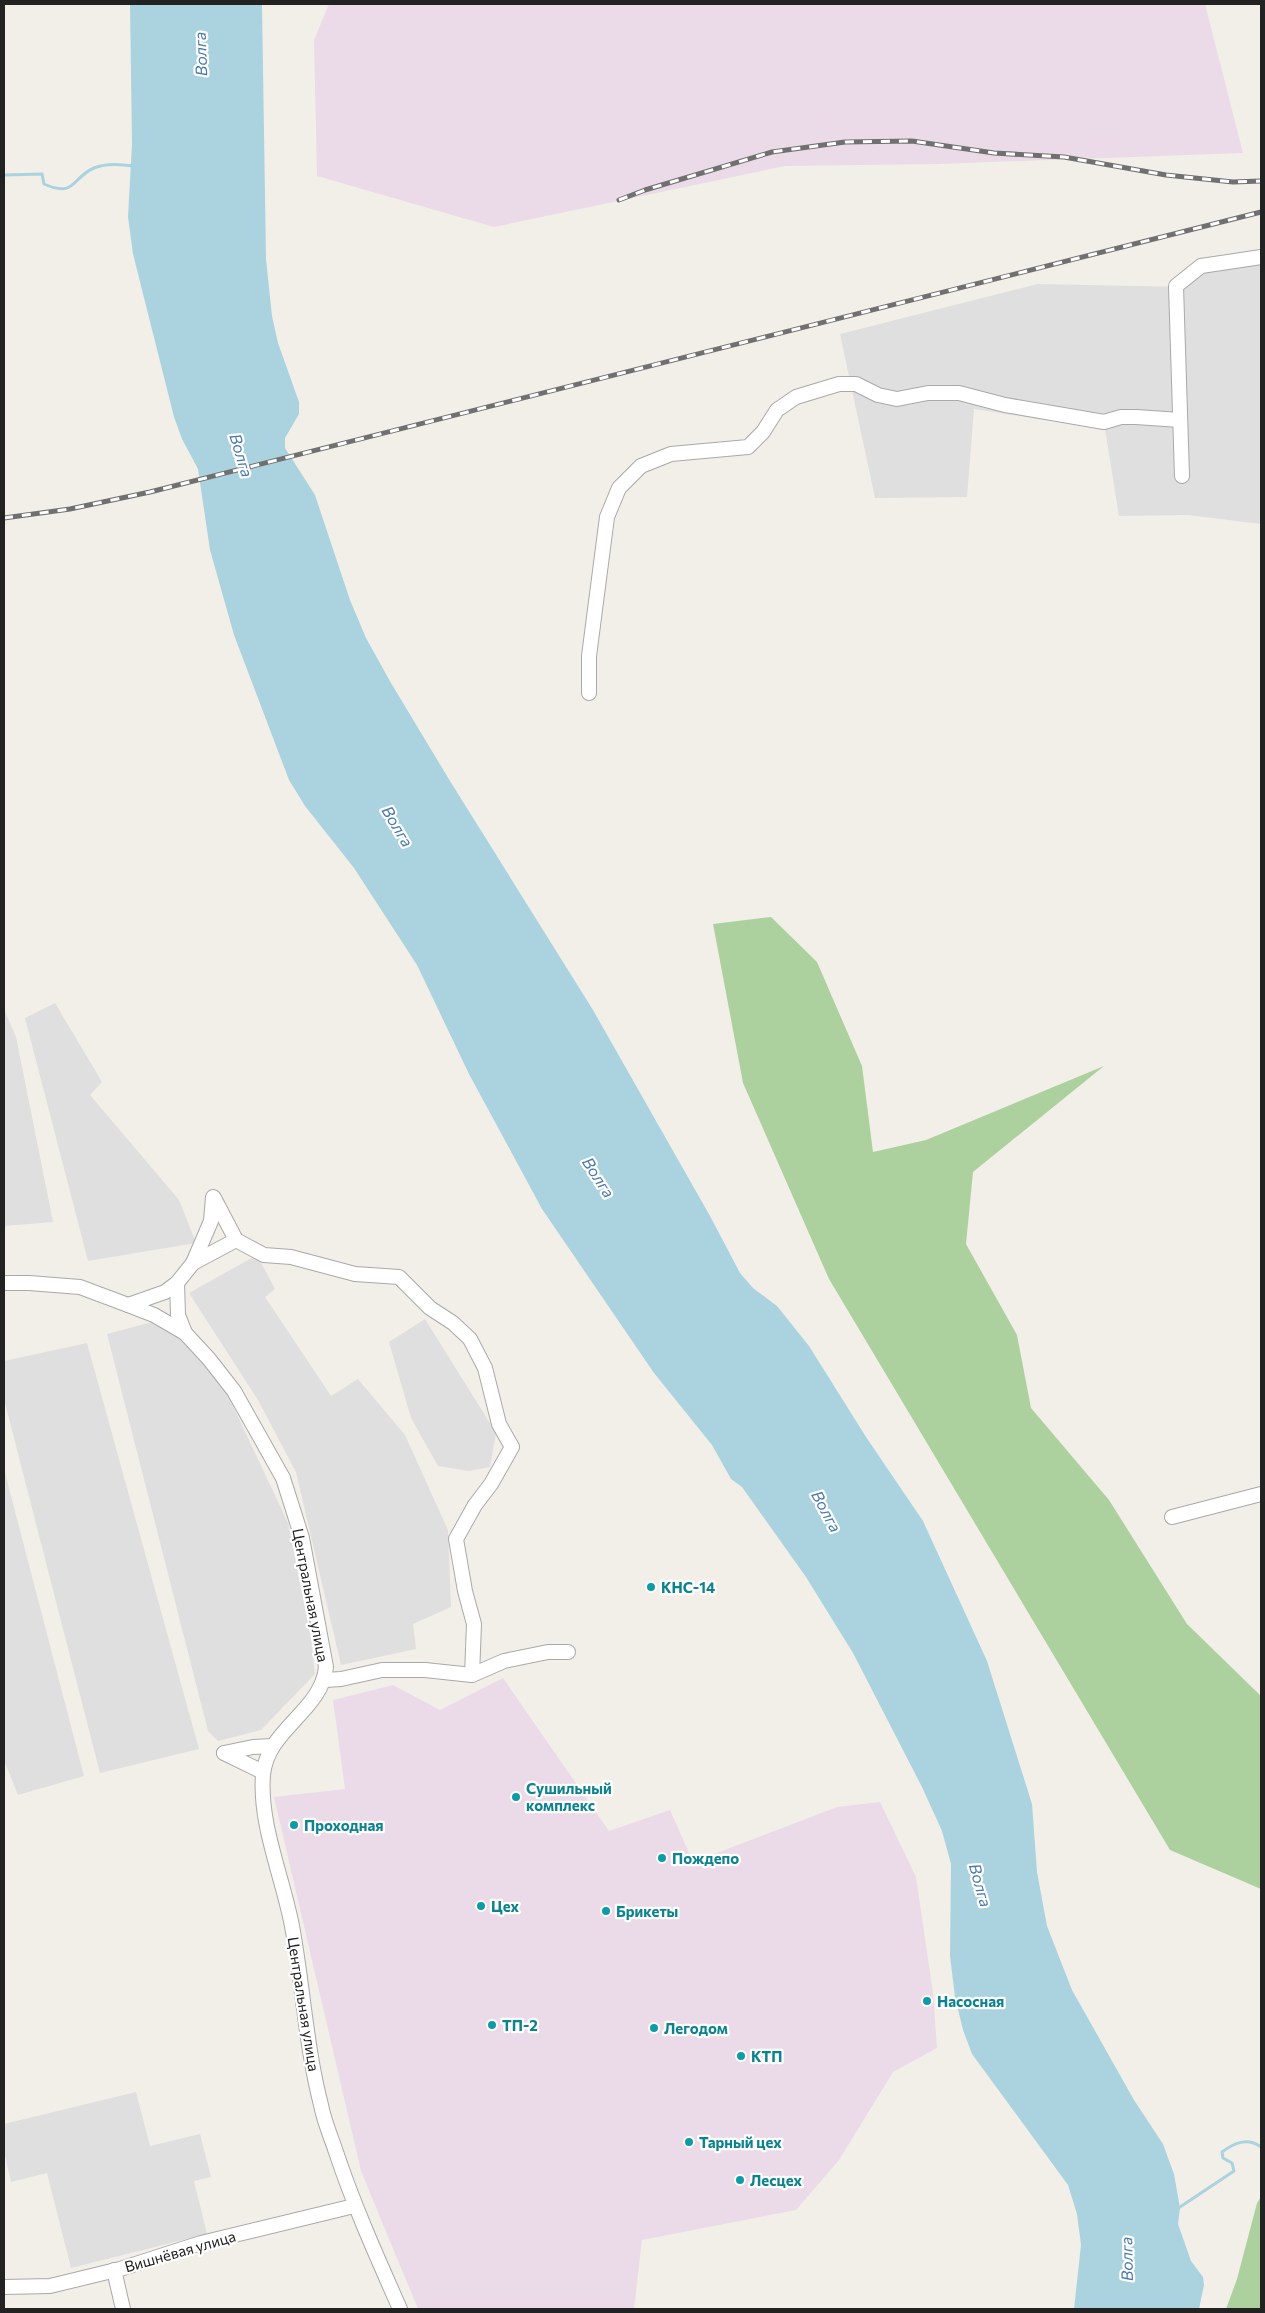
<svg xmlns="http://www.w3.org/2000/svg" width="1265" height="2313" viewBox="0 0 1265 2313" font-family="Commissioner,sans-serif">
	<style>
		.residential { fill: #e0dfdf }
		.industrial { fill: #ebdbe8 }
		.forest { fill: #add19e }
		.water { fill: #aad3df }
		.lines { fill: none; stroke-linecap: round; stroke-linejoin: round }
		.stream { stroke: #aad3df; stroke-width: 3 }
		.minor-casing { stroke: #a9a9a9; stroke-width: 16 }
		.minor { stroke: #fff; stroke-width: 14 }
		.rail-casing { stroke: #707070; stroke-width: 5 }
		.rail { stroke: #fff; stroke-width: 3; stroke-dasharray: 9; stroke-linecap: butt }
		.culture-dot { fill: #0f9aa8; stroke: #fff; stroke-width: 2 }
		.labels { text-anchor: middle; dominant-baseline: central; stroke-width: 4.5; stroke-linejoin: round; paint-order: stroke }
		.culture-label { font-size: 15px; font-weight: bold; fill: #0d838f; stroke: #fff; text-anchor: start }
		.street-label { font-size: 15px; fill: #222; stroke: #fff }
		.water-label { font-size: 16px; font-style: italic; fill: #4a7aab; stroke: #fff }
	</style>
	<rect width="100%" height="100%" fill="#f2efe9"/>
	<!-- residential -->
	<g class="residential">
		<polygon points="1261,263 1261,524 1188,515 1119,516 1105,429 974,409 967,497 875,498 840,334 1038,284 1183,287 1207,272"/>
		<polygon points="55,1003 102,1082 90,1095 179,1200 196,1243 88,1261 25,1018"/>
		<polygon points="4,1009 16,1037 53,1222 4,1226"/>
		<polygon points="257,1255 275,1289 265,1297 331,1396 358,1379 405,1435 448,1530 451,1607 413,1624 416,1649 341,1665 296,1472 258,1400 189,1293"/>
		<polygon points="425,1319 496,1433 490,1467 469,1471 438,1466 411,1418 389,1342"/>
		<polygon points="152,1322 178,1335 225,1389 288,1523 311,1639 315,1674 261,1730 218,1741 208,1731 107,1334"/>
		<polygon points="87,1343 199,1749 100,1773 4,1399 4,1361"/>
		<polygon points="4,1469 84,1776 18,1795 4,1760"/>
		<polygon points="136,2092 150,2146 200,2134 211,2177 194,2181 207,2234 71,2268 47,2173 11,2182 4,2151 4,2124"/>
	</g>
	<!-- industrial -->
	<g class="industrial">
		<polygon points="329,4 1205,4 1243,153 938,164 785,166 494,227 317,176 314,40"/>
		<polygon points="503,1678 609,1831 670,1810 693,1862 837,1807 880,1802 916,1877 933,1993 937,2048 893,2072 839,2160 796,2210 642,2240 634,2309 418,2309 361,2171 274,1797 345,1789 333,1700 393,1685 440,1710"/>
	</g>
	<!-- forest -->
	<g class="forest">
		<polygon points="771,917 817,962 862,1066 873,1152 926,1140 1104,1066 973,1172 966,1244 1017,1335 1031,1408 1109,1500 1187,1624 1261,1696 1261,1889 1170,1850 829,1279 743,1083 713,924"/>
		<polygon points="1261,2197 1261,2309 1226,2309 1237,2279 1257,2203"/>
	</g>
	<!-- water -->
	<polygon class="water" points="130,4 262,4 266,259 272,316 278,343 299,402 299,414 285,438 285,448 315,495 350,600 366,638 391,683 450,781 593,1010 710,1216 740,1273 753,1288 777,1306 809,1346 866,1437 923,1521 987,1661 1032,1804 1037,1872 1047,1926 1072,1990 1134,2100 1163,2144 1174,2174 1180,2208 1178,2224 1191,2261 1203,2277 1204,2285 1199,2309 1074,2309 1081,2245 1077,2214 1068,2185 972,2054 963,2030 955,1997 950,1956 951,1864 942,1831 922,1787 853,1653 806,1577 742,1487 731,1479 712,1445 654,1373 542,1209 469,1074 417,965 354,868 305,806 289,780 234,635 210,550 198,469 182,439 174,417 133,254 128,217 132,144"/>
	<g class="lines">
		<!-- stream -->
		<g class="stream">
			<path d="M 4,175 L 42,174 L 44,184 C 76,198 71,178 94,168 C 106,163 120,164 133,166"/>
			<path d="M 1177,2209 L 1234,2171 L 1232,2163 L 1223,2158 L 1222,2152 C 1234,2143 1247,2137 1261,2147"/>
		</g>
		<defs>
			<g id="minor">
				<polyline points="1182,476 1176,286 1201,266 1261,257"/>
				<polyline points="589,693 589,656 607,517 619,488 641,466 671,454 748,447 763,432 777,410 796,397 839,384 856,384 878,395 897,399 928,393 959,393 1005,405 1104,422 1121,417 1136,417 1180,420"/>
				<polyline points="214,1198 236,1240"/>
				<polyline points="236,1240 264,1255 291,1257 355,1274 399,1277 430,1308 453,1323 470,1339 485,1368 499,1424 512,1447 491,1484 475,1505 456,1539 465,1591 474,1624 472,1675"/>
				<polyline points="193,1263 211,1221 213,1197"/>
				<path d="M 4,1283 L 29,1283 L 80,1287 L 128,1305 L 154,1315 L 185,1333 L 209,1359 L 234,1391 L 283,1478 L 302,1538 L 326,1667 C 322,1711 267,1729 263,1775 C 259,1824 283,1878 292,1926 C 303,1986 306,2047 321,2105 C 324,2121 331,2137 336,2152 C 354,2206 377,2257 400,2309"/>
				<polyline points="177,1283 178,1315 185,1333"/>
				<polyline points="128,1305 165,1292 177,1283 193,1263 236,1240"/>
				<polyline points="1172,1517 1261,1494"/>
				<polyline points="325,1680 341,1679 382,1670 425,1670 472,1675 504,1661 548,1652 568,1652"/>
				<polyline points="224,1753 253,1747 272,1746"/>
				<polyline points="224,1753 263,1772"/>
				<polyline points="114,2270 123,2309"/>
				<polyline points="4,2287 50,2286 120,2269 201,2243 354,2206"/>
			</g>
		</defs>
		<!-- minor casing -->
		<use href="#minor" class="minor-casing"/>
		<!-- minor -->
		<use href="#minor" class="minor"/>
		<defs>
			<g id="rail">
				<polyline points="619,200 645,190 772,152 845,142 912,141 994,153 1064,157 1166,175 1233,182 1261,181"/>
				<polyline points="4,518 70,509 150,492 1261,212"/>
			</g>
		</defs>
		<!-- rail casing -->
		<use href="#rail" class="rail-casing"/>
		<!-- rail -->
		<use href="#rail" class="rail"/>
	</g>
	<!-- markers -->
	<g class="culture-dot">
		<circle cx="651" cy="1587" r="5"/>
		<circle cx="516" cy="1797" r="5"/>
		<circle cx="294" cy="1825" r="5"/>
		<circle cx="662" cy="1858" r="5"/>
		<circle cx="481" cy="1906" r="5"/>
		<circle cx="606" cy="1911" r="5"/>
		<circle cx="927" cy="2001" r="5"/>
		<circle cx="492" cy="2025" r="5"/>
		<circle cx="654" cy="2028" r="5"/>
		<circle cx="741" cy="2056" r="5"/>
		<circle cx="689" cy="2142" r="5"/>
		<circle cx="740" cy="2180" r="5"/>
	</g>
	<g class="labels">
		<!-- culture labels -->
		<g class="culture-label">
			<text x="661" y="1587">КНС-14</text>
			<text x="526" y="1788">Сушильный<tspan x="526" dy="17">комплекс</tspan></text>
			<text x="304" y="1825">Проходная</text>
			<text x="672" y="1858">Пождепо</text>
			<text x="491" y="1906">Цех</text>
			<text x="616" y="1911">Брикеты</text>
			<text x="937" y="2001">Насосная</text>
			<text x="502" y="2025">ТП-2</text>
			<text x="664" y="2028">Легодом</text>
			<text x="751" y="2056">КТП</text>
			<text x="699" y="2142">Тарный цех</text>
			<text x="750" y="2180">Лесцех</text>
		</g>
		<!-- street labels -->
		<g class="street-label">
			<text transform="translate(311 1595) rotate(79)">Центральная улица</text>
			<text transform="translate(304 2004) rotate(81)">Центральная улица</text>
			<text transform="translate(180 2251) rotate(-16)">Вишнёвая улица</text>
		</g>
		<!-- water labels -->
		<g class="water-label">
			<text transform="translate(200 54) rotate(-92)">Волга</text>
			<text transform="translate(242 455) rotate(73)">Волга</text>
			<text transform="translate(398 826) rotate(59)">Волга</text>
			<text transform="translate(599 1177) rotate(57)">Волга</text>
			<text transform="translate(827 1511) rotate(62)">Волга</text>
			<text transform="translate(981 1885) rotate(74)">Волга</text>
			<text transform="translate(1126 2259) rotate(-91)">Волга</text>
		</g>
	</g>
	<!-- border -->
	<rect width="1265" height="2313" fill="none" stroke="#222222" stroke-width="10"/>
</svg>
